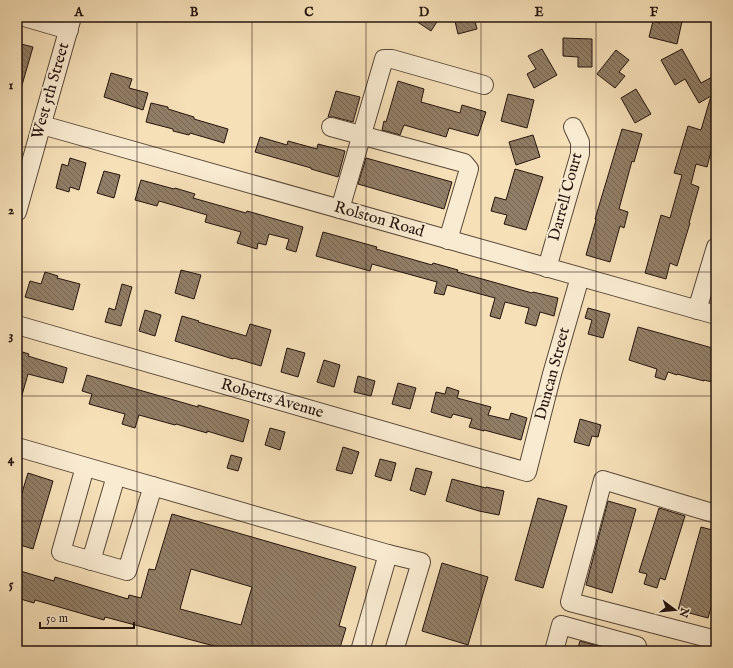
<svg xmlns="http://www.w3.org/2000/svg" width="733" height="668" viewBox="0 0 733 668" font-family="'IM FELL English',serif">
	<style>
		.building { fill: url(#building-back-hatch); stroke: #24140e; fill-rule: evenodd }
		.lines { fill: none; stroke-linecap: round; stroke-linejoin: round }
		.minor-casing { stroke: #584738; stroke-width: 20 }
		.minor { stroke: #f9ebd1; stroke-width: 18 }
		.grid { fill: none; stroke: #24140e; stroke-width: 1; stroke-opacity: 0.55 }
		.labels { text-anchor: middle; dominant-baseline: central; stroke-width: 4; stroke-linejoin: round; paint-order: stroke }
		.street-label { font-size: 16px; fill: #24140e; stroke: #f9ebd1 }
		.neatline { fill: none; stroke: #24140e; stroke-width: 1.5 }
		.grid-label { font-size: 13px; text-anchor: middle; font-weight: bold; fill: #24140e }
	</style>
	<defs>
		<pattern id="building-back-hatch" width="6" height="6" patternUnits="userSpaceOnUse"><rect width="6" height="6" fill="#917e66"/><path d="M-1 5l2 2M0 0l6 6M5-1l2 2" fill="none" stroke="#766652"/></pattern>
	</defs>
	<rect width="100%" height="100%" fill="#f6e0b8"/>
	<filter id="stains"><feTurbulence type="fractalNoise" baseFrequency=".005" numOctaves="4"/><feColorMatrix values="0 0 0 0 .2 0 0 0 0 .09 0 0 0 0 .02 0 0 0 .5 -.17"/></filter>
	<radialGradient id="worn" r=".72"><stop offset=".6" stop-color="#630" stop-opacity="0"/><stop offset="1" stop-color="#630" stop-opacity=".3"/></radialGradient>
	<!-- building -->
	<g class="building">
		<polygon points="410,17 440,17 431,31"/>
		<polygon points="454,17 474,17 477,29 458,34"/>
		<polygon points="662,17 683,17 677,44 649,37 653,21 660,23"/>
		<polygon points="563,38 592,39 592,67 578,67 578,57 563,56"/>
		<polygon points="17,43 33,47 20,92 17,91"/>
		<polygon points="542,49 557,75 534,88 527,74 536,69 528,56"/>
		<polygon points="682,49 701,83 716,75 716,133 707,167 696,164 691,184 699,187 689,223 690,223 677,266 670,263 666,279 645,273 661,215 670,218 682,175 674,173 688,126 701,130 711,96 699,103 685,79 675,85 661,60"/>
		<polygon points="616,50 629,60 619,72 625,76 615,88 597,74"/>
		<polygon points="111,73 132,79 129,88 148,93 143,110 104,97"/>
		<polygon points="398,81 424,89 421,102 460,113 462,105 486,112 478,136 449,128 446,137 404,125 400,135 382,130 384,121 386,122"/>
		<polygon points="636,89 651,114 635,123 621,98"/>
		<polygon points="336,91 360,97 353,122 334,117 328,117"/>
		<polygon points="508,94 534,100 527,128 501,121"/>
		<polygon points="151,103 168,107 168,109 194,117 194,119 228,129 224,143 190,133 189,135 173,131 173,129 146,122"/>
		<polygon points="622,129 642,134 634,162 632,161 619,209 628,212 624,228 620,226 610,262 586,255 596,220 595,219"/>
		<polygon points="533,135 540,157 516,165 509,142"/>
		<polygon points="260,137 287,145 288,141 317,149 318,144 345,151 338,177 311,169 311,168 255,152"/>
		<polygon points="70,158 86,163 79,190 70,187 69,192 56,188 62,164 68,166"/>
		<polygon points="366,158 452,182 444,209 358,184"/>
		<polygon points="515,169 543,177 526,230 504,224 507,215 491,211 495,197 506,200"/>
		<polygon points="104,171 120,175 114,198 97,193"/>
		<polygon points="141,180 174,189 175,188 195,194 193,198 246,213 247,211 303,227 296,252 286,249 289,239 269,234 266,245 258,243 257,249 237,243 241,232 205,222 207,215 159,201 157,206 135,200"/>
		<polygon points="323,232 377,247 376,249 432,265 433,263 458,270 457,272 493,282 532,293 533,292 558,298 554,316 540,312 536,326 525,323 529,308 505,302 500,319 490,316 495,298 447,285 444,295 434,293 437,282 372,264 370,271 316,256"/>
		<polygon points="181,270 201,275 194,299 175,293"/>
		<polygon points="45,272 58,276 57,278 80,284 73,310 25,297 30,281 41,284"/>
		<polygon points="122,284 132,287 121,326 105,322 109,308 115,310"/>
		<polygon points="588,308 610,314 603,338 588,334 592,320 585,318"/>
		<polygon points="145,310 161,315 155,336 139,331"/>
		<polygon points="182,316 199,321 198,322 246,336 250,324 271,330 261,366 234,358 233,359 175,341"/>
		<polygon points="638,327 716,349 716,383 704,380 704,381 677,374 677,375 668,372 665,380 655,377 657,369 629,360"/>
		<polygon points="287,348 305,353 298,377 281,372"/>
		<polygon points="19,351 29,354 28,356 67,368 63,383 28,374 20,402 17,402 17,358"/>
		<polygon points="324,360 340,365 334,387 317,382"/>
		<polygon points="87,375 160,396 198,407 198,405 249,420 243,442 207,431 207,433 176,424 175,425 139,415 135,428 122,424 125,414 89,404 92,394 82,391"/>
		<polygon points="358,376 375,381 371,396 354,392"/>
		<polygon points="398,383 416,388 410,409 392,404"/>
		<polygon points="447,387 459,391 457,398 491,407 488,415 509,420 511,413 527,418 521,440 484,430 484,431 469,427 472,419 453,414 451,418 431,412 436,392 445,394"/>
		<polygon points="580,419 601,425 598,437 592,436 589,446 574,442"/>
		<polygon points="270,428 285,432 280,450 265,445"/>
		<polygon points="343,447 359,452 352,474 336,470"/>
		<polygon points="231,455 242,458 238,471 227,468"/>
		<polygon points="380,459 396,463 391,481 375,476"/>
		<polygon points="416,468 432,472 425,495 410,490"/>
		<polygon points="28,473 53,481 33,549 17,544 17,509"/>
		<polygon points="452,479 486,488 486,487 504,491 499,515 479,511 446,501"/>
		<polygon points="538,498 567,506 543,588 515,580"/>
		<polygon points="608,501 636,509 612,593 586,585"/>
		<polygon points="659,508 685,516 665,580 660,578 657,588 644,584 647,574 639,572"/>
		<path d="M 172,514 L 356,567 L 339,626 L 346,628 L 339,651 L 325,651 L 315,648 L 315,651 L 233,651 L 105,617 L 104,620 L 35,600 L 34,603 L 17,598 L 17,570 L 54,581 L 55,577 L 128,599 L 129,595 L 141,598 L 149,569 L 155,570 ZM 191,569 L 252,587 L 241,625 L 180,609 Z"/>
		<polygon points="701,527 716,531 716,590 708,618 678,610"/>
		<polygon points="442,563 488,577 468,645 422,631"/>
		<polygon points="580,641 616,651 577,651"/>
	</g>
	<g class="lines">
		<defs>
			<g id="minor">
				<polyline points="24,17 69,30"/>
				<polyline points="42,125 716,315"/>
				<polyline points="331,127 464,163 469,169 448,240"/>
				<polyline points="340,209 384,59 392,59 484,85"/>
				<polyline points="17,212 72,17"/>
				<polyline points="547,268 580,154 580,142 573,127"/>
				<polyline points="697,310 716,247"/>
				<polyline points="17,325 527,472 552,374 580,277"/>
				<polyline points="17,447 388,554 421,562 394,651"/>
				<polyline points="85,467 61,552 127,571 153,486"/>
				<polyline points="716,514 603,480 570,602 716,640"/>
				<polyline points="91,561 116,476"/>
				<polyline points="360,651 388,554"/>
				<polyline points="554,651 561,625 637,646 636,651"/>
			</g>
		</defs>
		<!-- minor casing -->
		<use href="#minor" class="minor-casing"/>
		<!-- minor -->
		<use href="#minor" class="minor"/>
	</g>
	<!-- grid -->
	<path class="grid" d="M 137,17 L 137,651M 252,17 L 252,651M 366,17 L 366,651M 481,17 L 481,651M 596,17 L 596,651M 17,147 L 716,147M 17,272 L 716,272M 17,396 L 716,396M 17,521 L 716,521"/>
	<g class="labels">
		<!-- street labels -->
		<g class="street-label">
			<text transform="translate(51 91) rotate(-74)">West 5th Street</text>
			<text transform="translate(566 197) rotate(-75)">Darrell Court</text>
			<text transform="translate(379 220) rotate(16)">Rolston Road</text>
			<text transform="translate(553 374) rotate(-75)">Duncan Street</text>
			<text transform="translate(272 399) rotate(16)">Roberts Avenue</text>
		</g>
	</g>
	<!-- margin -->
	<rect width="733" height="668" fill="none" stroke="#f6e0b8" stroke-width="44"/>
	<!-- north arrow -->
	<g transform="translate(675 610) rotate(106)" stroke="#f9ebd1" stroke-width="3" paint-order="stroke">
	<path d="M0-3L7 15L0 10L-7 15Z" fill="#24140e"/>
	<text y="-6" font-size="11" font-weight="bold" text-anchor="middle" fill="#24140e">N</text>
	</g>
	<!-- scale -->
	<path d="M40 622v6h94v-6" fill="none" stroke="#24140e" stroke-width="2"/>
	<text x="46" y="622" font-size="12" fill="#24140e" stroke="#f9ebd1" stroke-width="3" paint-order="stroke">50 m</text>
	<rect x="22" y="22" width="689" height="624" class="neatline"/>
	<g class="grid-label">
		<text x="79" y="16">A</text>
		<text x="194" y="16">B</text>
		<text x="309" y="16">C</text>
		<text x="424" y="16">D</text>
		<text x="539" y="16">E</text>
		<text x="654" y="16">F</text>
		<text x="11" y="89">1</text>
		<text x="11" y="214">2</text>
		<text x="11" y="339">3</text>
		<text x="11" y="463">4</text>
		<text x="11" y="588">5</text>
	</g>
	<rect width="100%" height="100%" filter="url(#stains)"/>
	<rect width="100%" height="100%" fill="url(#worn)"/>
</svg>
